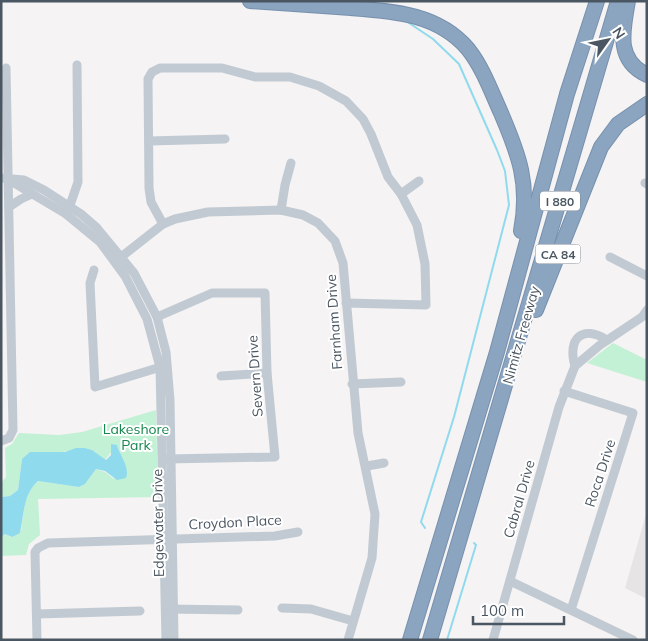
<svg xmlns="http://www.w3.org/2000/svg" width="648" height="641" viewBox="0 0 648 641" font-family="Mulish,sans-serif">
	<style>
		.education { fill: #e6e4e5 }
		.green { fill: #c3f1d5 }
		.water { fill: #90daee }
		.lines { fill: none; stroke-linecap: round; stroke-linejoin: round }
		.stream { stroke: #90daee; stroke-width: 2 }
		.highway-casing { stroke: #7690ad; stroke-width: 16 }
		.minor { stroke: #c1cad2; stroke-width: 9 }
		.highway { stroke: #8ba5c1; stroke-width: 14 }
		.labels { text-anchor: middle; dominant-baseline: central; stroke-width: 4; stroke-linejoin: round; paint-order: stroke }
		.shield { fill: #fff; stroke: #808990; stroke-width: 1 }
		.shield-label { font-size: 12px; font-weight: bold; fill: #4a5661 }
		.street-label { font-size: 14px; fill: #4a5661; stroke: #fff }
		.park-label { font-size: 14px; fill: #17864f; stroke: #fff }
	</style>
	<rect width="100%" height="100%" fill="#f5f3f3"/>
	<!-- education -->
	<polygon class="education" points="647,511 647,599 625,588"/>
	<!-- green -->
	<g class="green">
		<polygon points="613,343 647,360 647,382 587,363"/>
		<path d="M 156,410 L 158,497 L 38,499 L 40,535 L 29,544 L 26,555 L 1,556 L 1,537 L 5,534 L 11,537 L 21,531 C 24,513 23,494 38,481 L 79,487 L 85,484 L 96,469 L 105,472 L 114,479 L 122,459 L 117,445 L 105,460 L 92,450 L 85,448 L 22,459 L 18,490 L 10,496 L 1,497 L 1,483 L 6,477 L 5,448 L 12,444 L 19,433 L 59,435 L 82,432 Z"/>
	</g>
	<!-- water -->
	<path class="water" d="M 111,444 L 117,445 C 120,456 130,467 126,478 L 117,480 L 105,471 L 96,469 L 85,484 L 79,487 L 38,481 C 23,494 24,515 20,533 L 12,537 L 5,534 L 1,537 L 1,497 L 10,496 L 18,490 L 22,459 L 30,452 L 65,452 L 76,448 L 85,448 L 92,450 L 106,460 L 111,455 Z"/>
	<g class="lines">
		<!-- stream -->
		<g class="stream">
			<polyline points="406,21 433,39 459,64 497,150 505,171 509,205 454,417 421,522 425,528"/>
			<polyline points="447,640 476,545 474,543"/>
		</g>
		<defs>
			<g id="highway">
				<path d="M 250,1 C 279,3 308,5 337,7 C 384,11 435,10 468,49 C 483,68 491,91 501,113 C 519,155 530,184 521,231"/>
				<path d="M 628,1 C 623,30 615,60 647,75"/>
				<polyline points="536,310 601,147 618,124 647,104"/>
				<polyline points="410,640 497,352 567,94 597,1"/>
				<polyline points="430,640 618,1"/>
			</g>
		</defs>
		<!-- highway casing -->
		<use href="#highway" class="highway-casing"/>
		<!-- minor -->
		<g class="minor">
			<polyline points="149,141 225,139"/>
			<polyline points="1,178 24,180 44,190 81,214 97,228 134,273 157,317 166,352 170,400 174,640"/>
			<polyline points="9,180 66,214 100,242 125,276 147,319 160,367 166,640"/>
			<polyline points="645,183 647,184"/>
			<polyline points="401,194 419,181"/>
			<polyline points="9,207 21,199 32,194"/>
			<polyline points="281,210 285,185 291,163"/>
			<polyline points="68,211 78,182 77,65"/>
			<polyline points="163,224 151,202 149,188 148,79 152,72 160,68 222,68 255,77 290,77 319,86 346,101 363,119 371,134 388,177 401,194 417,225 425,264 426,305 346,303"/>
			<polyline points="610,257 647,276"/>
			<polyline points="116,261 163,224 175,219 208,212 281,210 303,215 318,223 335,241 343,263 358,433 375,514 372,558 348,640"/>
			<polyline points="94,270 90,283 95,387 164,366"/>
			<polyline points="157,317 212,293 265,293 267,373 275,457 167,459"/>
			<path d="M 575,366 C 567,339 582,324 607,340"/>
			<polyline points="221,376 267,373"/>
			<polyline points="352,384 401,382"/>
			<polyline points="564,391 633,413 571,610"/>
			<polyline points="1,441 9,438 13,430 6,68"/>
			<polyline points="367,466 384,463"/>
			<polyline points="510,581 633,640"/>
			<polyline points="282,608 311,609 353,621"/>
			<polyline points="168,609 238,610"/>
			<polyline points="37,614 140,611"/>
			<polyline points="37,640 35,552 38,548 48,543 275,536 298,532"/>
			<polyline points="493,640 559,407 575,366 600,345 642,317 647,310"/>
		</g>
		<!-- highway -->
		<use href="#highway" class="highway"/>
	</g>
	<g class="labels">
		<!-- shield labels -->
		<g class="shield">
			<rect x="540" y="191.5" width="40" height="19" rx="4"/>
			<rect x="535.5" y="244.5" width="45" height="19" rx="4"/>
		</g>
		<g class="shield-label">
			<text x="560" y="201">I 880</text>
			<text x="558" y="254">CA 84</text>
		</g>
		<!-- street labels -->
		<g class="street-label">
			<text transform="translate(334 322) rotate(-94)">Farnham Drive</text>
			<text transform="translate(521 335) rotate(-74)">Nimitz Freeway</text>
			<text transform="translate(255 376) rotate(-94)">Severn Drive</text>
			<text transform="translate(600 473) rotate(-72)">Roca Drive</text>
			<text transform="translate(519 499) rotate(-74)">Cabral Drive</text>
			<text transform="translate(235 522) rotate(-3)">Croydon Place</text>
			<text transform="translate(158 523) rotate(-91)">Edgewater Drive</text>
		</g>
		<!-- park labels -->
		<g class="park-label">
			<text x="136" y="429">Lakeshore<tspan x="136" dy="16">Park</tspan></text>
		</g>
	</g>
	<!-- border -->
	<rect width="648" height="641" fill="none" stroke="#4a5661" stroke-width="5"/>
	<!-- north arrow -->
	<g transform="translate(608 40) rotate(57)" stroke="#ffffff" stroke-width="4" paint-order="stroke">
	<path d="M0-4L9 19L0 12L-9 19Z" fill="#4a5661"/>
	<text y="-8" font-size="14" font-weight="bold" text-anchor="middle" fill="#4a5661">N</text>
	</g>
	<!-- scale -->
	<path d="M473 616v8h91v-8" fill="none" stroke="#4a5661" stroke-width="2.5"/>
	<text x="480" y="616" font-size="15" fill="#4a5661" stroke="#ffffff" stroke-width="4" paint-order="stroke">100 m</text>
</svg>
